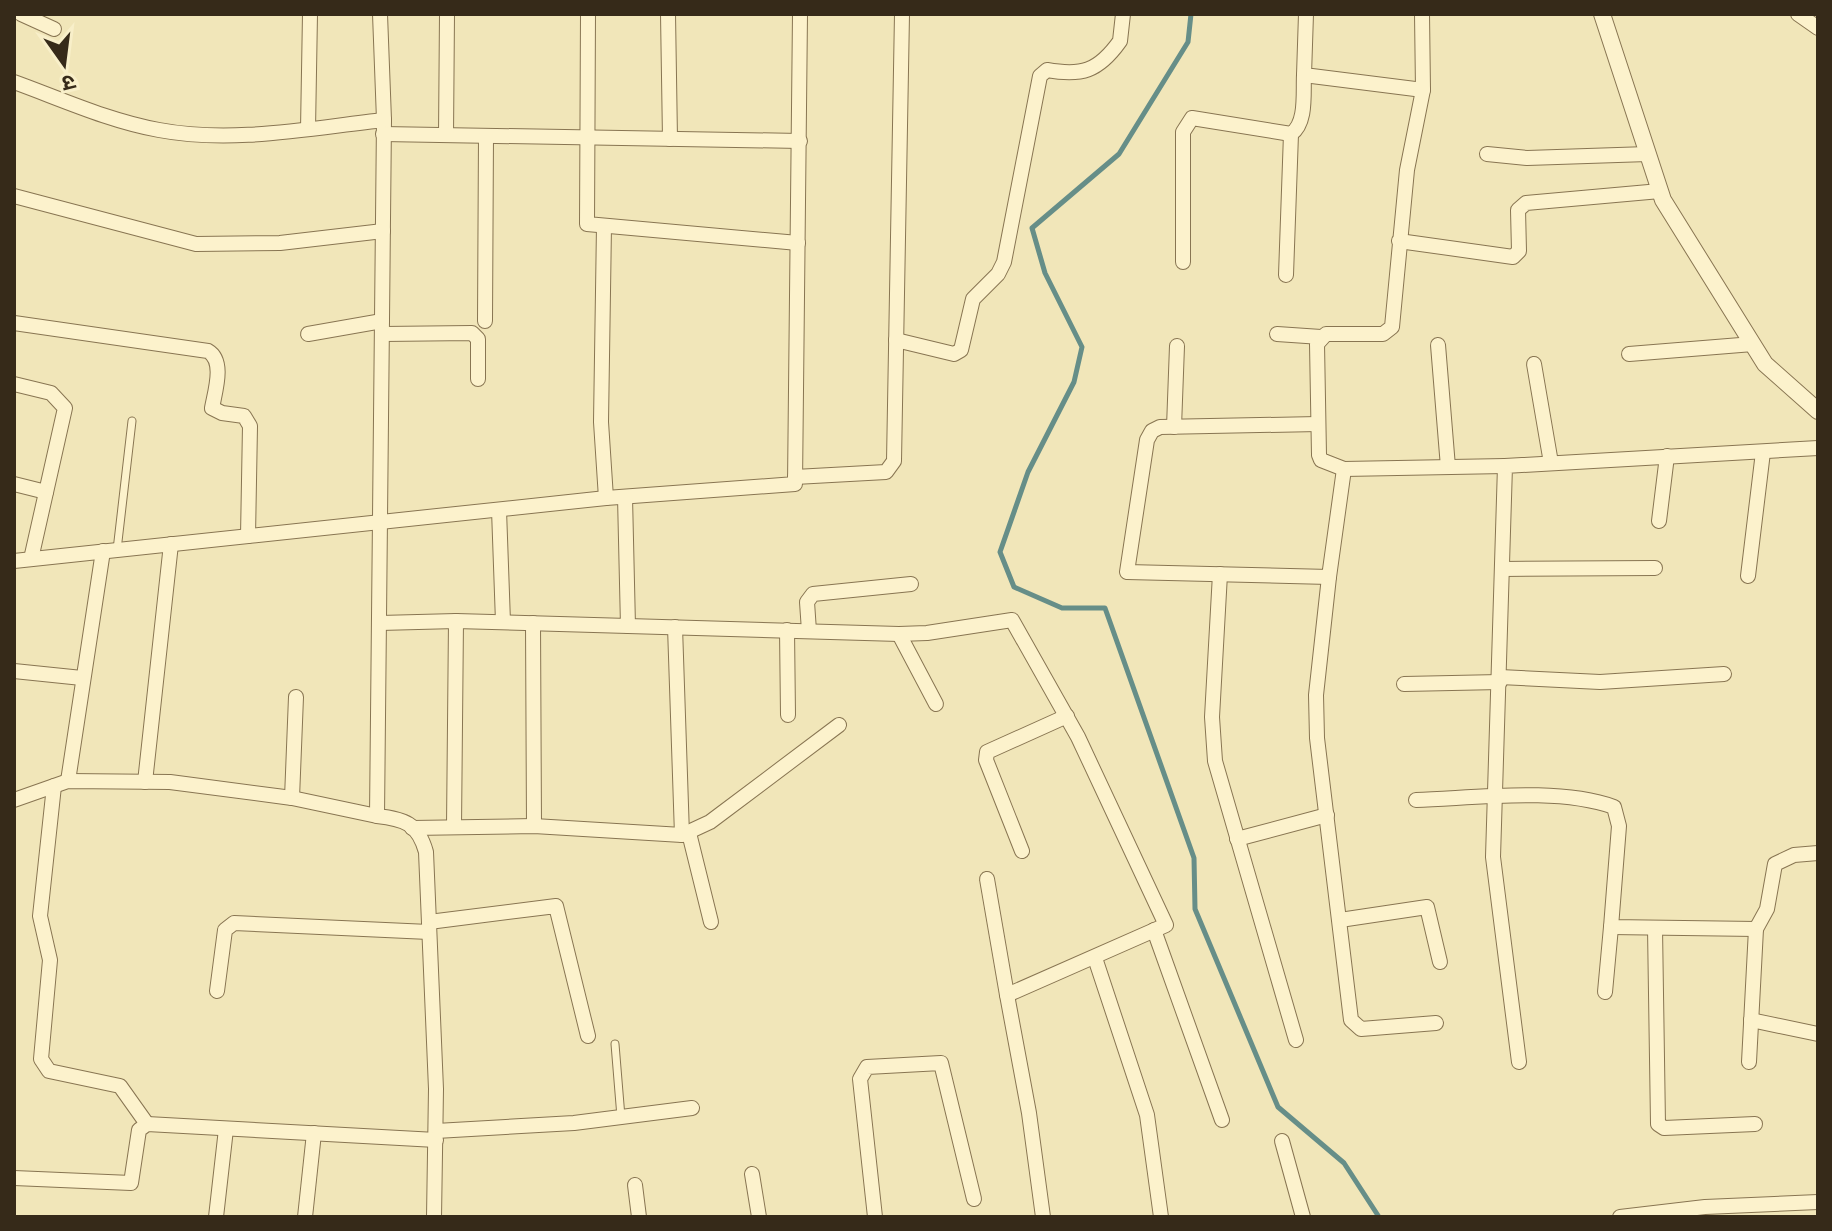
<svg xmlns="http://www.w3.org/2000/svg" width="1832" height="1231" viewBox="0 0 1832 1231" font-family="'Playfair Display','Noto Sans Devanagari',serif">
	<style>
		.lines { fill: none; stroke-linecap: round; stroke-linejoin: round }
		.stream { stroke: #668e88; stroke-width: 5 }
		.service-casing { stroke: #887552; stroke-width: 9 }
		.minor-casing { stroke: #887552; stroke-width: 16 }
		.tertiary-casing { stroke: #887552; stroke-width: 18 }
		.service { stroke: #fcf2cc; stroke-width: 7 }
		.minor { stroke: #fcf2cc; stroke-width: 14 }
		.tertiary { stroke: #fcf2cc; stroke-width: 16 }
	</style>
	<rect width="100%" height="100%" fill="#f1e6b9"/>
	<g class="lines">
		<!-- stream -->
		<polyline class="stream" points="1191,14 1188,42 1119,154 1032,228 1045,273 1082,347 1074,382 1028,472 1000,552 1014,587 1062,608 1105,608 1194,858 1195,909 1278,1107 1344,1163 1379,1217"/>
		<defs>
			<g id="service">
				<polyline points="117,550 132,421"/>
				<polyline points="615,1044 621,1117"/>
			</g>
			<g id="minor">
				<polyline points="21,14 54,29"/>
				<path d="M 380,14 L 384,120 L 377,816 C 404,819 418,823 426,852 L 436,1089 L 434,1217"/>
				<polyline points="588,14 587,224 798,243"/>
				<polyline points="668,14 670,139"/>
				<polyline points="1306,14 1304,75 1423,90"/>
				<polyline points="1422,14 1423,90 1407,170 1392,327 1383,334 1326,334 1317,344 1319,455 1321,460 1344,469 1505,466"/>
				<polyline points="1798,14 1818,28"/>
				<path d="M 14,82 C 61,99 109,121 159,130 C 233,144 310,128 384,120"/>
				<polyline points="308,129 310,14"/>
				<polyline points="383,134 800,141"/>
				<polyline points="446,135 447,14"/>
				<polyline points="1487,154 1527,158 1648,154"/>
				<polyline points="14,196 196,244 280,243 383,231"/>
				<polyline points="604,226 601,422 606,498"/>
				<polyline points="1399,241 1513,257 1519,251 1518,210 1526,203 1660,191"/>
				<path d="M 1183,262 L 1183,132 L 1192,118 L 1291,134 C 1307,123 1303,93 1304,75"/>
				<polyline points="1286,275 1291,134"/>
				<polyline points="485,321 486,136"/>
				<path d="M 14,323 L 208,351 C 225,361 215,391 212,408 L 222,413 L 244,416 L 250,426 L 248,536"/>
				<polyline points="308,334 382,321"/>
				<polyline points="383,334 472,333 478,339 478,379"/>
				<polyline points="1277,334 1321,337"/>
				<path d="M 896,340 L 954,354 L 961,350 L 973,299 L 998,274 L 1004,262 L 1040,76 L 1047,70 C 1081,76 1098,72 1120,41 L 1123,14"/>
				<polyline points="1438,345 1448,467"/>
				<polyline points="1629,354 1753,344"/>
				<polyline points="1534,364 1551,463"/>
				<polyline points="14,384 51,393 65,408 31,559"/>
				<polyline points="1318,424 1160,427 1152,431 1147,440 1127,572 1329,577 1344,469"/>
				<polyline points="1174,427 1177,346"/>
				<polyline points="795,477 886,472 894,461 902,14"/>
				<polyline points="14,484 46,492"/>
				<polyline points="499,510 503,622"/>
				<polyline points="1659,521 1667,456"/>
				<polyline points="14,561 606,498 795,484 800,14"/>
				<polyline points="1502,569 1655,568"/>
				<polyline points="1220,574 1212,717 1215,761 1296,1040"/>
				<polyline points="1748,576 1763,452"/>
				<polyline points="1329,577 1316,695 1317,738 1351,1020 1361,1029 1436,1023"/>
				<polyline points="380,623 456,621 628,626 625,497"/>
				<polyline points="533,623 534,826"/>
				<polyline points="628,626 899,634 927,633 1012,620 1078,737 1166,925 1007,995 1029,1113 1043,1217"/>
				<polyline points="675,627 682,835"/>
				<polyline points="787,630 788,715"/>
				<polyline points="809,631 807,602 813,594 911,584"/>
				<polyline points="899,634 936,704"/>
				<polyline points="14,671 82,678"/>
				<polyline points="1500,677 1600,682 1724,674"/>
				<polyline points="1404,684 1500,682"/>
				<polyline points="68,781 103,551"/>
				<polyline points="145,782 171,544"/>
				<polyline points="54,786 40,916 50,960 41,1059 49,1071 120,1086 147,1124"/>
				<polyline points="292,798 296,697"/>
				<polyline points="14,800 68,781 170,782 292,798 377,816"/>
				<path d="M 1416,800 C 1476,798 1558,787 1614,807 L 1619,826 L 1611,927 L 1756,929 L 1767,909 L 1775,864 L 1794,855 L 1818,853"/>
				<polyline points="454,827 456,621"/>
				<polyline points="412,828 534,826 682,835 710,822 839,725"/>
				<polyline points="689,833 711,922"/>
				<polyline points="1237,839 1327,815"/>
				<polyline points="1022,851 986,760 987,752 1067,716"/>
				<polyline points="987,879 1007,995"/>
				<polyline points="1340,920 1427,907 1440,962"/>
				<polyline points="429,922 556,906 588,1036"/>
				<polyline points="1655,928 1658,1124 1664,1128 1755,1124"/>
				<polyline points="1154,930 1222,1120"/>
				<polyline points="1095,958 1147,1115 1161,1217"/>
				<polyline points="217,991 225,930 234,923 429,932"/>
				<polyline points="1605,992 1611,927"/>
				<polyline points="1751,1020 1818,1034"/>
				<polyline points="1519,1062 1493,857 1505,466 1818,448"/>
				<polyline points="1749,1062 1756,929"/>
				<polyline points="436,1131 574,1123 692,1108"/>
				<polyline points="1282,1141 1303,1217"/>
				<polyline points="752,1174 759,1217"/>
				<polyline points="14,1178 131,1183 139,1130 147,1124 436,1140"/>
				<polyline points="635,1185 639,1217"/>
				<polyline points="216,1217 226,1129"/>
				<polyline points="305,1217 314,1133"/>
				<polyline points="875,1217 860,1079 867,1067 941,1063 974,1199"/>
				<polyline points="1620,1217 1705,1207 1818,1202"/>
			</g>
			<polyline id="tertiary" points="1602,14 1663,200 1765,364 1818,411"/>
		</defs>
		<!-- service casing -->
		<use href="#service" class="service-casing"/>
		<!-- minor casing -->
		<use href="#minor" class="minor-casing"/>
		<!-- tertiary casing -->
		<use href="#tertiary" class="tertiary-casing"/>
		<!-- service -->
		<use href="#service" class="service"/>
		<!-- minor -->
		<use href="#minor" class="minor"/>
		<!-- tertiary -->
		<use href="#tertiary" class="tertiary"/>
	</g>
	<!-- border -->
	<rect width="1832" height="1231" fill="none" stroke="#362a19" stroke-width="32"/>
	<!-- north arrow -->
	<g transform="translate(64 64) rotate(166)" stroke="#f8efc9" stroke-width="6" paint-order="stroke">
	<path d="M0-6L14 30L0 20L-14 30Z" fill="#362a19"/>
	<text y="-12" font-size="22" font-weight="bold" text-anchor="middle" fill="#362a19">उ</text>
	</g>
</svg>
